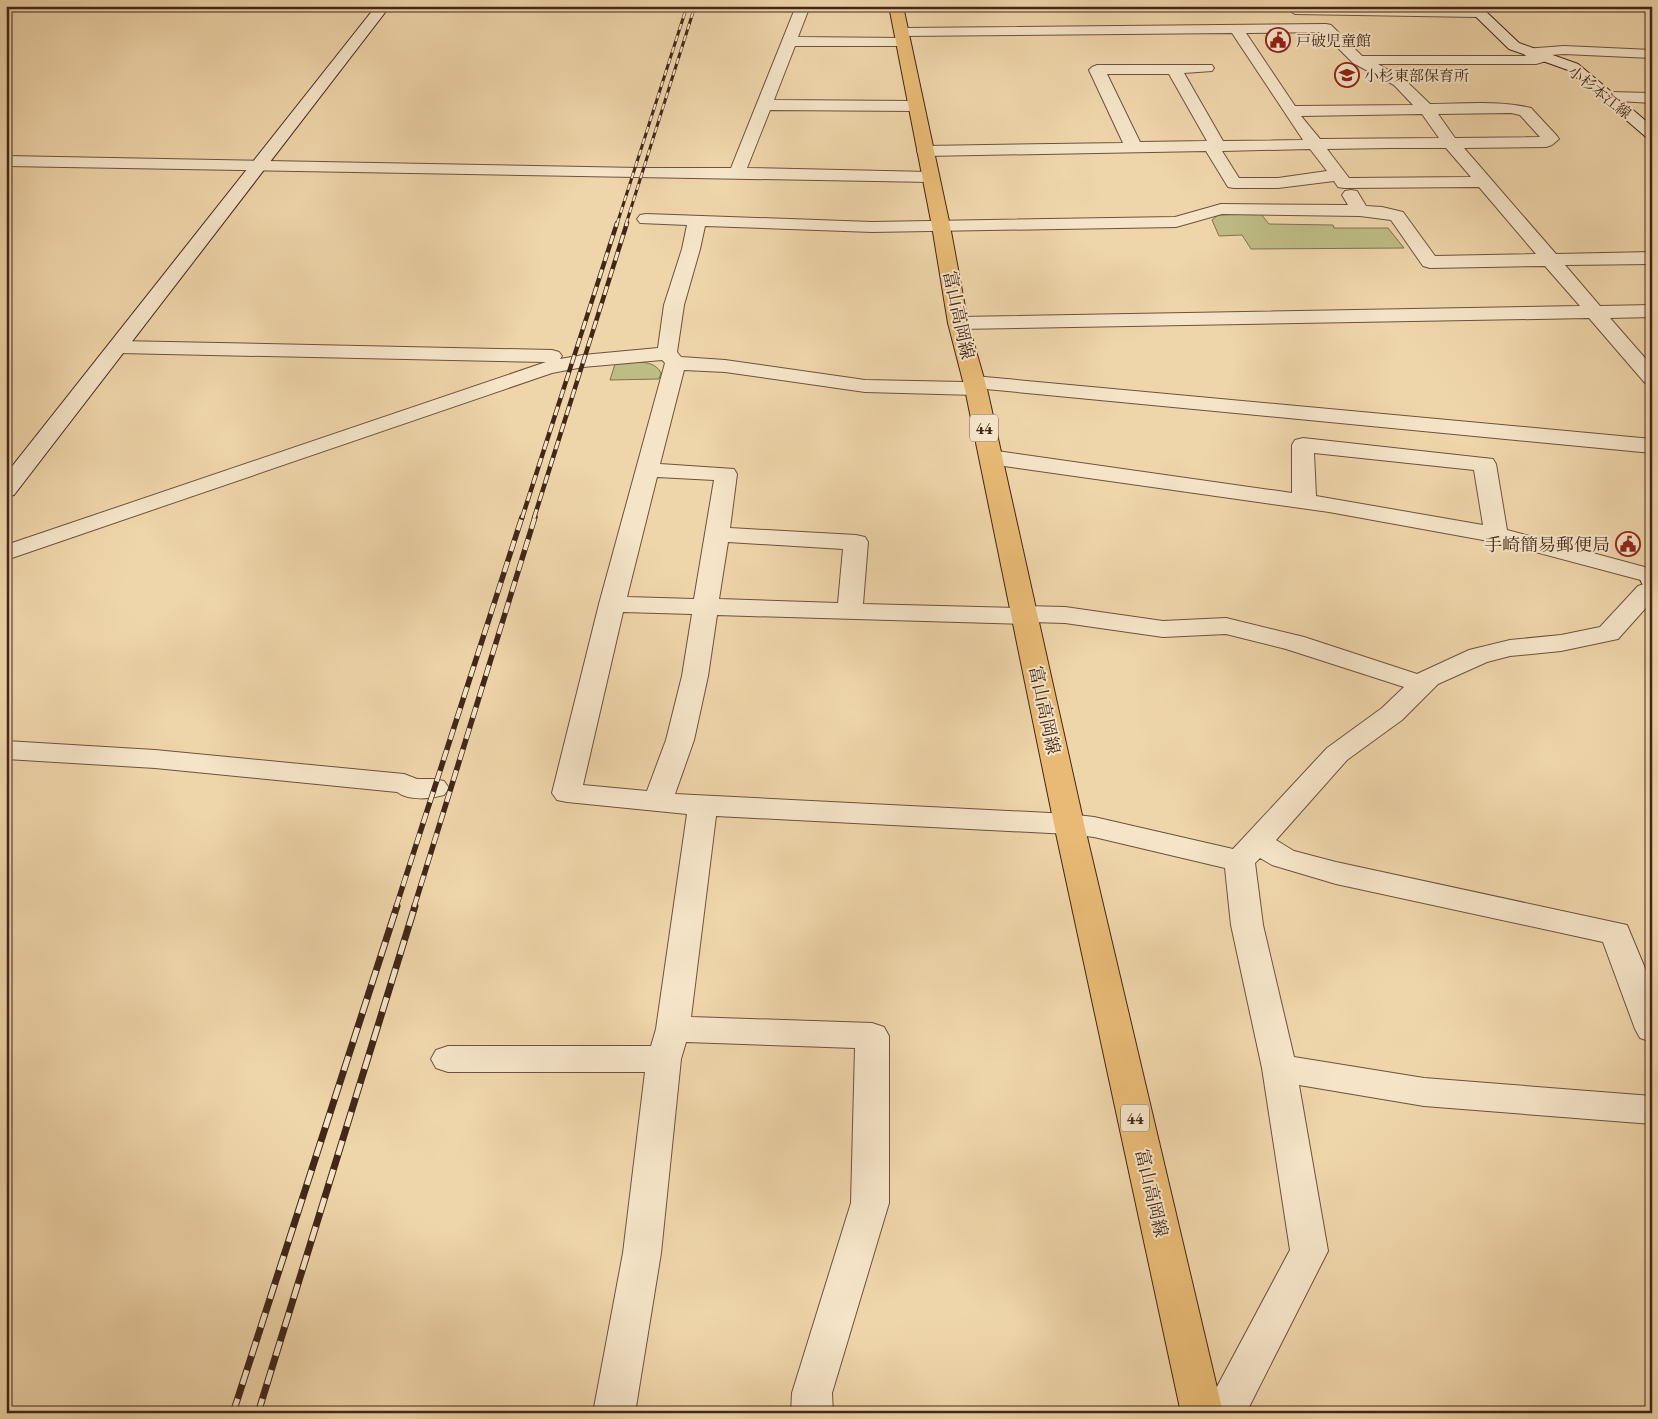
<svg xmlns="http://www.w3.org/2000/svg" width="1658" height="1419" viewBox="0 0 1658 1419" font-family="'EB Garamond','Noto Serif JP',serif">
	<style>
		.green { fill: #bebc85; stroke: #80724f }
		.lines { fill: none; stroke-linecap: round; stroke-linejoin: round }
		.street-casing { stroke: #6d523d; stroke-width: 2 }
		.secondary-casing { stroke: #422719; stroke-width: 2 }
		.primary-casing { stroke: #422719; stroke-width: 2 }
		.street { fill: #f5e4c8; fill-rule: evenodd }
		.secondary { fill: #f5e4c8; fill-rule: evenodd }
		.primary { fill: #e8ba75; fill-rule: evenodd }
		.rail-far3-casing { stroke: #422719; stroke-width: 3 }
		.rail-far2-casing { stroke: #422719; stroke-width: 4.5 }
		.rail-far1-casing { stroke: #422719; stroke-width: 5.5 }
		.rail-casing { stroke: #422719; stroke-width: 7 }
		.rail-far3 { stroke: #f5e4c8; stroke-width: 2; stroke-dasharray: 6; stroke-linecap: butt }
		.rail-far2 { stroke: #f5e4c8; stroke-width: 3; stroke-dasharray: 9; stroke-linecap: butt }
		.rail-far1 { stroke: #f5e4c8; stroke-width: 4; stroke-dasharray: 11; stroke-linecap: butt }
		.rail { stroke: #f5e4c8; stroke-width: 5; stroke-dasharray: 15; stroke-linecap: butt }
		.labels { text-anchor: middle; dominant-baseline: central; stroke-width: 4; stroke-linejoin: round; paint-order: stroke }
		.far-poi-label { font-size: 15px; fill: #422719; stroke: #f5e4c8; text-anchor: start }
		.far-street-label { font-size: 15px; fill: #422719; stroke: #f5e4c8 }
		.shield { fill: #f5e4c8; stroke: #78604e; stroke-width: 1 }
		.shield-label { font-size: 16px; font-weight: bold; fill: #422719 }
		.street-label { font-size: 18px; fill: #422719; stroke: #f5e4c8 }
		.poi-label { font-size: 18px; fill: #422719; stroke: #f5e4c8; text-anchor: end }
	</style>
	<rect width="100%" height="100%" fill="#efd5aa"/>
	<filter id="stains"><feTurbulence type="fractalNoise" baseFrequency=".004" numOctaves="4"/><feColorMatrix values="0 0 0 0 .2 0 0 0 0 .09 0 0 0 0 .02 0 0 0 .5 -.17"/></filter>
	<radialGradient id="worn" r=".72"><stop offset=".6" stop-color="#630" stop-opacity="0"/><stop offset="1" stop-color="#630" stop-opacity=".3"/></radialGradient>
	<!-- green -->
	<g class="green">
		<polygon points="1260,213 1269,224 1333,225 1334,228 1388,228 1404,248 1251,249 1242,235 1219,236 1212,220 1218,215"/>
		<path d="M 632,362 C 643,362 656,362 661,373 L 659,379 L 610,380 L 615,364 Z"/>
	</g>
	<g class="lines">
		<defs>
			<g id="street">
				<polygon points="796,6 810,6 798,37 903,38 908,39 910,42 908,45 903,46 795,46 774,100 915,101 921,103 923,106 921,109 915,111 770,110 747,168 930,172 936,173 939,177 936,181 930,182 6,166 6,156 639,168 731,168"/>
				<polygon points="1293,6 1478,9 1485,13 1478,17 1295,14 1288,10"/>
				<path d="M 1326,24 L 1331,25 L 1362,56 L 1526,56 L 1522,52 L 1524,49 L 1564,46 L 1652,50 L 1652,58 L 1564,54 L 1551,55 L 1552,57 L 1550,60 L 1536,64 L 1378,64 L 1404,79 L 1430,104 C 1463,104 1498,100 1531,108 L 1557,136 L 1559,139 L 1552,145 L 1546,147 L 1464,148 L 1556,254 L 1652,252 L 1652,264 L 1565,265 L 1600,306 L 1652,305 L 1652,317 L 1610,318 L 1652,366 L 1652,385 L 1645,383 L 1589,318 L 958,329 L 951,327 L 948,323 L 951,319 L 958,317 L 1580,306 L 1545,266 L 1430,268 L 1423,266 L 1391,220 L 1360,216 L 1222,214 L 1176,227 L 872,232 L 705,226 L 700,249 L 684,305 L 677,352 L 681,357 L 725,360 L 865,380 L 964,382 L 967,378 L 974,376 L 1652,439 L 1652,453 L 986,389 L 984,394 L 976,395 L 865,392 L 725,372 L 684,370 L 660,464 L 734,469 L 737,474 L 730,528 L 856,535 L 865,537 L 868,542 L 863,604 L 1017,608 L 1024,606 L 1065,607 L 1163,621 L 1226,618 L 1304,637 L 1417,674 L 1469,650 L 1510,640 L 1561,635 L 1600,627 L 1638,586 L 1647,583 L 1652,585 L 1652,601 L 1618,639 L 1561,651 L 1510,656 L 1487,662 L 1438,684 L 1402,720 L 1347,760 L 1276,840 L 1294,851 L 1336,862 L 1627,925 L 1652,985 L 1652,1042 L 1640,1038 L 1635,1029 L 1603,942 L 1336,884 L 1272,865 L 1260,858 L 1255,863 L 1263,925 L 1294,1057 L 1424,1078 L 1652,1096 L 1652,1124 L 1424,1106 L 1299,1085 L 1328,1251 L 1246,1413 L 1203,1413 L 1290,1250 L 1262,1068 L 1231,925 L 1225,868 L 1094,837 L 1069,834 L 716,816 L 691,1017 L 872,1023 L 884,1027 L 889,1036 L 889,1203 L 832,1393 L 833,1413 L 791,1413 L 792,1393 L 851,1203 L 855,1048 L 686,1042 L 681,1059 L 661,1253 L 635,1413 L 593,1413 L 623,1253 L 645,1072 L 448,1072 L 436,1068 L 431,1059 L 436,1050 L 448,1046 L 651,1046 L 656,1029 L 687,814 L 567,802 L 557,800 L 552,793 L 599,604 L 665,363 L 662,360 L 583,367 L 552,373 L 6,560 L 6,545 L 546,362 L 119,353 L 112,351 L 109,347 L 112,343 L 119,341 L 552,350 L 559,352 L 562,356 L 560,359 L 583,355 L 658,348 L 664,305 L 682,249 L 687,225 L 640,223 L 637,219 L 640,215 L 646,214 L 872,222 L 1175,217 L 1221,204 L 1348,205 L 1342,195 L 1345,191 L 1351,190 L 1357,191 L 1366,206 L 1382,207 L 1403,212 L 1435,256 L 1536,254 L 1479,187 L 1344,188 L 1338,187 L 1334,181 L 1278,188 L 1234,188 L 1228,187 L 1206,151 L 925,156 L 919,155 L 917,151 L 919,147 L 925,146 L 1123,143 L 1089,70 L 1092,67 L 1097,65 L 1212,65 L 1214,68 L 1212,71 L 1184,73 L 1223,141 L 1303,140 L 1232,33 L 902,36 L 897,35 L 895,32 L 897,29 L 902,28 ZM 1322,32 L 1353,63 L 1394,85 L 1413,105 L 1295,106 L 1246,33 ZM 1107,74 L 1169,74 L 1207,141 L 1140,142 ZM 1511,113 L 1520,115 L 1540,137 L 1455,138 L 1438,114 ZM 1422,114 L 1439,138 L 1320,139 L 1301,116 ZM 1391,148 L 1446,148 L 1471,177 L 1349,178 L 1327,149 ZM 1310,149 L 1327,171 L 1278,178 L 1239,178 L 1222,151 ZM 657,477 L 714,480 L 694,599 L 627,597 ZM 728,542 L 843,549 L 838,603 L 719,599 ZM 623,612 L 692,614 L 682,676 L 666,740 L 647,791 L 583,785 ZM 717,615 L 1024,624 L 1031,622 L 1065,623 L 1163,637 L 1226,634 L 1286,649 L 1404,687 L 1382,708 L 1327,748 L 1233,849 L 1094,817 L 1069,814 L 675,794 L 694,740 L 708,676 Z"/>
				<polygon points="1608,92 1652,93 1652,103 1603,100 1600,97 1603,94"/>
				<path d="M 1303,438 L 1493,459 L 1496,464 L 1507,530 L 1652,569 L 1652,583 L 1505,544 L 1329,512 L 990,464 L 982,462 L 979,457 L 982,452 L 990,450 L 1292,493 L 1292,445 L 1295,440 ZM 1314,453 L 1474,470 L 1483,525 L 1316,496 Z"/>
				<path d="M 6,741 L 155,750 L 404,774 L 417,779 L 434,779 L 444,781 L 449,788 L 444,795 C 430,799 409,801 397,792 L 155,768 L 6,759 Z"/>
			</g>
			<g id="secondary">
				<polygon points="376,6 390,6 14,495 6,497 6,474"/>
				<polygon points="1465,6 1480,6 1519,43 1578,64 1652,126 1652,139 1646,137 1568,70 1509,49"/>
				<path d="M 1652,568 L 1652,587 L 1643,585 C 1639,579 1639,576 1643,570 Z"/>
			</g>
			<polygon id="primary" points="889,6 903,6 950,226 968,323 987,389 1084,824 1223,1413 1181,1413 1054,824 965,389 948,323 932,226"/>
		</defs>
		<!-- street casing -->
		<use href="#street" class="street-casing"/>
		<!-- secondary casing -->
		<use href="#secondary" class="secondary-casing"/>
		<!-- primary casing -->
		<use href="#primary" class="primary-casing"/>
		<!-- street -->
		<use href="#street" class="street"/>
		<!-- secondary -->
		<use href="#secondary" class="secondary"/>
		<!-- primary -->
		<use href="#primary" class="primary"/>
		<defs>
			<g id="rail-far3">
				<polyline points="617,224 687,6"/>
				<polyline points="626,224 695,6"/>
			</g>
			<g id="rail-far2">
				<polyline points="522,518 617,223"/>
				<polyline points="534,518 627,223"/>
			</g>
			<g id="rail-far1">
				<polyline points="396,907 522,517"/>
				<polyline points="414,907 535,517"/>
			</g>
			<g id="rail">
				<polyline points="233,1413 397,906"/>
				<polyline points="258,1413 415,906"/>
			</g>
		</defs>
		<!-- rail-far3 casing -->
		<use href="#rail-far3" class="rail-far3-casing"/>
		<!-- rail-far2 casing -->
		<use href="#rail-far2" class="rail-far2-casing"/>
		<!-- rail-far1 casing -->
		<use href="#rail-far1" class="rail-far1-casing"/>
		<!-- rail casing -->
		<use href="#rail" class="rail-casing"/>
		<!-- rail-far3 -->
		<use href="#rail-far3" class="rail-far3"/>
		<!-- rail-far2 -->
		<use href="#rail-far2" class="rail-far2"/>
		<!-- rail-far1 -->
		<use href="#rail-far1" class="rail-far1"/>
		<!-- rail -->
		<use href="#rail" class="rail"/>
	</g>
	<!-- icons -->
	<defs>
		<symbol id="civic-ring" viewBox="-11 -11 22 22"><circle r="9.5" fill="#f5e4c8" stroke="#8f2418" stroke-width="1.5"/><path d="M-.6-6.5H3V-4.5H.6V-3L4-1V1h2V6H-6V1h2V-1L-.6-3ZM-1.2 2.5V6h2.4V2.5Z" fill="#8f2418"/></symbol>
		<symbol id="school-ring" viewBox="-11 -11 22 22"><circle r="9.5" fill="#f5e4c8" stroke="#8f2418" stroke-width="1.5"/><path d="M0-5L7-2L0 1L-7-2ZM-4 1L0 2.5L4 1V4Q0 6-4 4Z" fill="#8f2418"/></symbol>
	</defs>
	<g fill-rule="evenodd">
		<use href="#civic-ring" x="1264" y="26" width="28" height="28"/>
		<use href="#school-ring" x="1333" y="61" width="28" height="28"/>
		<use href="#civic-ring" x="1614" y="530" width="28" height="28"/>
	</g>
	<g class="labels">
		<!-- far-poi labels -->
		<g class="far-poi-label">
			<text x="1296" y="40">戸破児童館</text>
			<text x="1364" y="75">小杉東部保育所</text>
		</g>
		<!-- far-street labels -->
		<g class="far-street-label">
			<text transform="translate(1600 92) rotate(38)">小杉本江線</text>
		</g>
		<!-- shield labels -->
		<g class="shield">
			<rect x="970" y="414.5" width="28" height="27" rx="4"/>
			<rect x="1121" y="1104.5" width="28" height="27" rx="4"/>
		</g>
		<g class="shield-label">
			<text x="984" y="428">44</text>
			<text x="1135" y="1118">44</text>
		</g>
		<!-- street labels -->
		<g class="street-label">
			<text transform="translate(959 315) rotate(78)">富山高岡線</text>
			<text transform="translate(1045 710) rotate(78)">富山高岡線</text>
			<text transform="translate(1152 1193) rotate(77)">富山高岡線</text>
		</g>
		<!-- poi labels -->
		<g class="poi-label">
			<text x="1610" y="544">手崎簡易郵便局</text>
		</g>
	</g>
	<!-- margin -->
	<rect width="1658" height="1419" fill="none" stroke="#efd5aa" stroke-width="25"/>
	<rect x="8" y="8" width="1643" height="1404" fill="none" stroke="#422719" stroke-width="2.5"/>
	<rect x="12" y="12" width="1633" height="1394" fill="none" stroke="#422719"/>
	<rect width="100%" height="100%" filter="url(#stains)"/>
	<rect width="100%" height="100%" fill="url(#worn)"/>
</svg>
